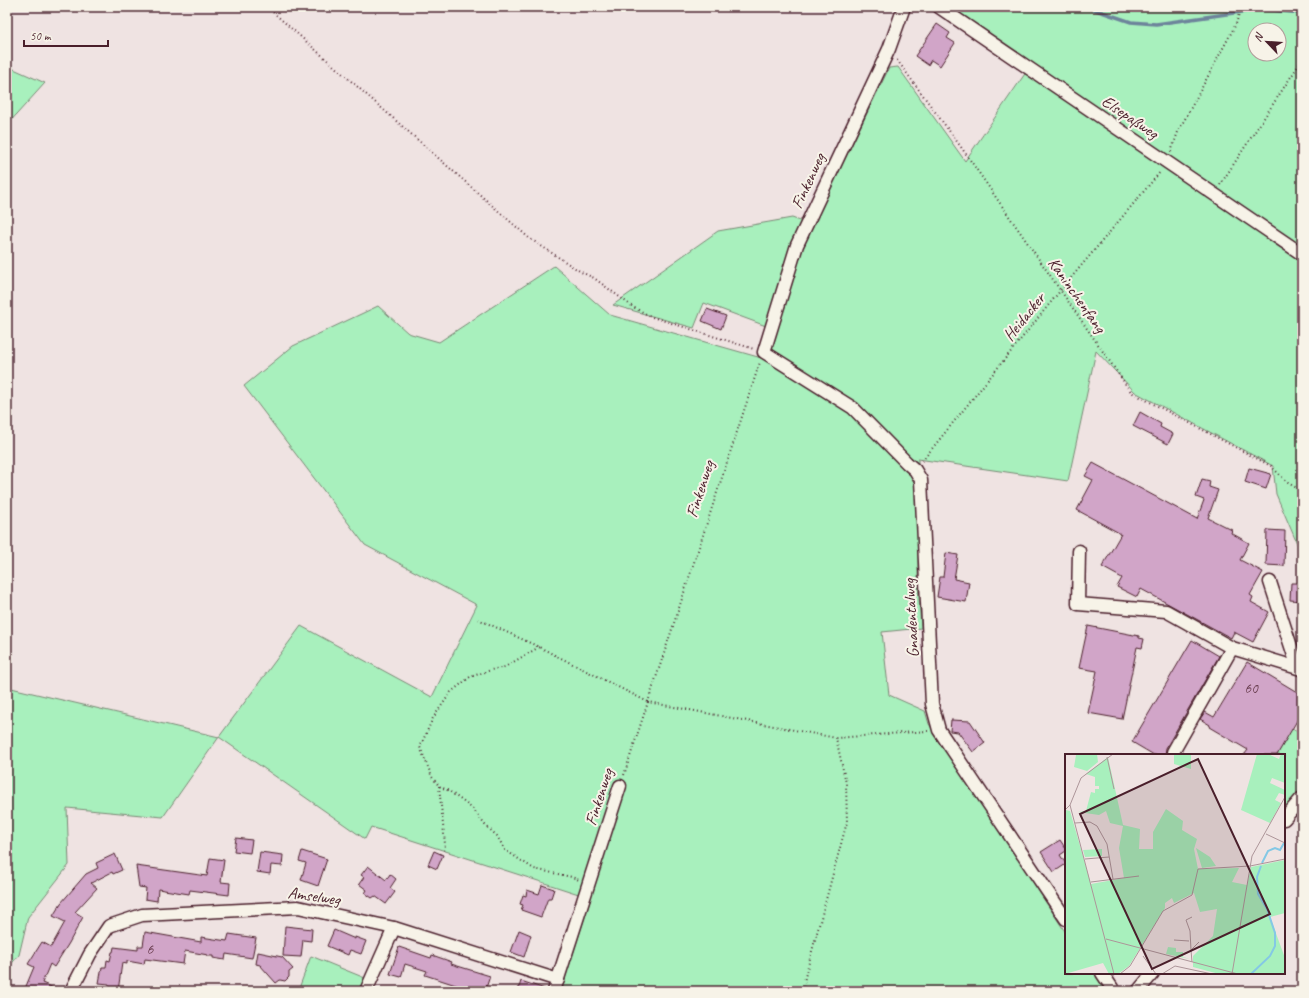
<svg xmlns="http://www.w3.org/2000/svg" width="1309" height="998" viewBox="0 0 1309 998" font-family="Caveat,sans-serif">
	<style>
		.green { fill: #a8f0bd; stroke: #798874; fill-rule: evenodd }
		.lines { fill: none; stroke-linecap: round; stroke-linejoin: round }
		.stream { stroke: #6d849b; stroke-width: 3.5 }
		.building { fill: #d1a5c8; stroke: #4a1f2b }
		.minor-casing { stroke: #4a1f2b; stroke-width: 15 }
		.path { stroke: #4a1f2b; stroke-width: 2; stroke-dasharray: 1 3; stroke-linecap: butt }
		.minor { stroke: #f7f3e8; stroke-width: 12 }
		.labels { text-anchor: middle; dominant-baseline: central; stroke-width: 4; stroke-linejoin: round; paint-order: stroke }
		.number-label { font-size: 15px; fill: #6c4052 }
		.street-label { font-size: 17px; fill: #4a1f2b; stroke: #f7f3e8 }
		.inset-river { fill: none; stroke: #84c8e5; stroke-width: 2 }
		.inset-road { fill: none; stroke: #ad9599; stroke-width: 1 }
		.view { fill: #4a1f2b; fill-opacity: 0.15; stroke: #4a1f2b; stroke-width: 2 }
		.inset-edge { fill: none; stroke: #4a1f2b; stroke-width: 2 }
	</style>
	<rect width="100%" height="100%" fill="#efe3e2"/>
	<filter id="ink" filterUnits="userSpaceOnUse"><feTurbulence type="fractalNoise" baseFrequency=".025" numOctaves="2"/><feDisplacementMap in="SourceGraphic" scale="8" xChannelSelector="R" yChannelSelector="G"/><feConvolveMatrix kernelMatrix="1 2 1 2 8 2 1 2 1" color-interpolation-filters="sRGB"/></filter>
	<g filter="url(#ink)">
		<!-- green -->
		<g class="green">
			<path d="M 947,7 L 1302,7 L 1302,555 L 1276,494 L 1273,466 L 1135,392 L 1096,351 L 1068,481 L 918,459 L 918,584 L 921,628 L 882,632 L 889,695 L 925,711 L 929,724 L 1066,933 L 1066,973 L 1094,973 L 1106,991 L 561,991 L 591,898 L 371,827 L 365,839 L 219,737 L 163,817 L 67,808 L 69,865 L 28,917 L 19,955 L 7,969 L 7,687 L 219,737 L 301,626 L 432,697 L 477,605 L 365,545 L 244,386 L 293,346 L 378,306 L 408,333 L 439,342 L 554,266 L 610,315 L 765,359 L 805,241 L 889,68 L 898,67 L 965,161 L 1031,65 ZM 1255,30 L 1279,30 L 1279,54 L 1255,54 Z"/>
			<polygon points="7,66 45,83 7,125"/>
			<polygon points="792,218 803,222 766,326 704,303 694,328 613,305 718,231"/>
			<polygon points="1292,728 1302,734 1302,789 1284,810 1284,755 1277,755"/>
			<polygon points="311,956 365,978 360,991 298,991"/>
		</g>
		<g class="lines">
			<!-- stream -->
			<polyline class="stream" points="1087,7 1131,22 1156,24 1262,9 1302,13"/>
		</g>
		<!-- building -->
		<g class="building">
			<polygon points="937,24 950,33 947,38 955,43 940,66 931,60 928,65 915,56"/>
			<polygon points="707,309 726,316 721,329 702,321"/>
			<polygon points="1140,412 1161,424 1160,427 1173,434 1168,444 1133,426"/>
			<polygon points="1093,463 1197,519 1204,500 1196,497 1202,479 1210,481 1209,487 1218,490 1208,518 1232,530 1231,533 1249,543 1240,560 1263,572 1250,595 1253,597 1251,602 1269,612 1253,642 1234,632 1231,638 1141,589 1137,597 1117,587 1122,578 1102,567 1121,534 1077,510 1093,480 1085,476"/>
			<polygon points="1249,468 1271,474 1266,489 1245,482"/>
			<polygon points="1267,530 1285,531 1284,566 1266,565"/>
			<polygon points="946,553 958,555 954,579 969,582 966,602 937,597 940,577 943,577"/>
			<polygon points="1291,583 1302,583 1302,601 1290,600"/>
			<polygon points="1088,626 1139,636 1139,638 1144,639 1142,648 1137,647 1122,719 1088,713 1097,671 1079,668"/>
			<polygon points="1192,640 1219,656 1166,748 1165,755 1154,755 1132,742"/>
			<polygon points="1247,662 1302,695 1302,712 1277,755 1244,755 1248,750 1209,727 1210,725 1200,719 1205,712 1214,717"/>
			<polygon points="951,720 970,721 985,743 973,752 958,732 950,731"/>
			<polygon points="236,838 252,840 250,853 234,851"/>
			<polygon points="1060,840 1066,849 1066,851 1060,855 1066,864 1054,872 1041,852"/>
			<polygon points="302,851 327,859 318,886 301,880 306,863 299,861"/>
			<polygon points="434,851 443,855 437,869 428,865"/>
			<polygon points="260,852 283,855 282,866 271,865 270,874 257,872"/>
			<polygon points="115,854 122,870 113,874 112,872 91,883 97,888 75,912 83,917 69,943 54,967 50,964 42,983 61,991 24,991 34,967 28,964 42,942 51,947 65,922 53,916 61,903 86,874 98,868 96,863"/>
			<polygon points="210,858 224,860 221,882 230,883 229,895 190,890 189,894 158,889 157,901 145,899 146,888 139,887 136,866 207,876"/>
			<polygon points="368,866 386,880 390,874 396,879 390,888 395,892 386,904 375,896 372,898 365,893 367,890 359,884 364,877 361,875"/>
			<polygon points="542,885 554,889 551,898 548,898 541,917 521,910 523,905 520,904 523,895 526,896 527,890 539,894"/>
			<polygon points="285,926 312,929 311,941 303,940 301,957 283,956"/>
			<polygon points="334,930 355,939 355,937 366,941 361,954 350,950 348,955 327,946"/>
			<polygon points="519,930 531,935 524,957 511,952"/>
			<polygon points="145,932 201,942 201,937 227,941 229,934 256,938 252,958 226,954 225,960 213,958 213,956 208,956 208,955 185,951 183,964 145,959 144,964 127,961 127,964 122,963 118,991 108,991 109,984 99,983 102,967 106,967 107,960 110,961 112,952 113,952 114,947 138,950 138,946 143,946"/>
			<polygon points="399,947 431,958 432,955 452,962 451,964 490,976 485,991 461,991 462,987 425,975 427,971 405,964 401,977 390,974"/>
			<polygon points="258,952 282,957 293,969 289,972 289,977 285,981 280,980 276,983 260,965 256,964"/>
			<polygon points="521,981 545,989 545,991 518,991"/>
		</g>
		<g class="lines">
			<defs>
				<g id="minor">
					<polyline points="904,7 889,49 797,245 764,352 853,408 907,463 915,470 921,480 932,704 939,730 1066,919"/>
					<polyline points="939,7 1302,254"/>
					<polyline points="1079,551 1078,604 1166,611 1232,648 1298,668"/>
					<polyline points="1270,582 1298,668 1302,669"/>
					<polyline points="1173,752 1232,648"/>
					<polyline points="1284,819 1302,798"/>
					<polyline points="1102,973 1114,991"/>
					<polyline points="71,991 90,954 109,926 142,915 298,907 394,928 558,980"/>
					<polyline points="366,991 394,928"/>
					<polyline points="554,991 620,786"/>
					<polyline points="1138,991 1153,973"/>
				</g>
			</defs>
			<!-- minor casing -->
			<use href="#minor" class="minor-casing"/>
			<!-- path -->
			<g class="path">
				<polyline points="267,7 529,238 581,272 594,278 633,307 652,317 754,349"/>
				<polyline points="897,60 961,147 1131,392 1271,466 1288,483 1302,491"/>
				<polyline points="1171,152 1178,132 1236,24 1241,7"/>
				<polyline points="1220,185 1302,60"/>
				<polyline points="922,461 1060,291 1161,171"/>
				<polyline points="478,619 539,647 648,702 836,738 928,731"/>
				<polyline points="539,647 505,667 491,670 470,677 451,692 433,718 420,747 432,777 439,786 449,791 473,809 485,825 497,836 505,850 534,869 572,877 579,880"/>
				<polyline points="624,775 760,362"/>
				<polyline points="439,786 445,844 444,852"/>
				<polyline points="803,991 805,977 847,822 846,783 836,738"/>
			</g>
			<!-- minor -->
			<use href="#minor" class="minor"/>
		</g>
	</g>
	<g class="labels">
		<!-- number labels -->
		<g class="number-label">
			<text x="1251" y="688">60</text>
			<text x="150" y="949">6</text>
		</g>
		<!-- street labels -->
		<g class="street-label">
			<text transform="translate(1130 117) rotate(34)">Elsepaßweg</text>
			<text transform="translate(808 181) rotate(-65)">Finkenweg</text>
			<text transform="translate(1077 295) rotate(55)">Kaninchenfang</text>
			<text transform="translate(1024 317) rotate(-51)">Heidacker</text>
			<text transform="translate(700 489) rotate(-72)">Finkenweg</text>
			<text transform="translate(911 618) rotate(-93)">Gnadentalweg</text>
			<text transform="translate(599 797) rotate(-72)">Finkenweg</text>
			<text transform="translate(314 896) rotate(8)">Amselweg</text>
		</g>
	</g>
	<!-- overview -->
	<g transform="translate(1065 754)">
		<rect width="220" height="220" fill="#efe3e2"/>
		<path d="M 7,0 L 32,0 L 33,8 L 22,17 L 9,13 L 11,1 ZM 109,0 L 126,0 L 126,15 L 109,10 ZM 192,0 L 203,0 L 214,5 L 216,0 L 220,2 L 220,29 L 207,24 L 205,29 L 220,36 L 220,41 L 214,39 L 210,46 L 216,49 L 205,69 L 176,56 ZM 43,3 L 58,71 L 75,75 L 74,95 L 88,95 L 88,78 L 101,55 L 118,67 L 117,76 L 132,85 L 129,95 L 133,115 L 174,114 L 167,128 L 182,131 L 186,113 L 220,106 L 220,159 L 205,163 L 220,204 L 220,220 L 154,220 L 128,213 L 128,202 L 148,182 L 152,155 L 135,158 L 129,139 L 109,149 L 107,144 L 100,149 L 100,154 L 64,212 L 53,220 L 44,220 L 38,209 L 0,220 L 1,56 L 5,57 L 26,130 L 59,124 L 54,94 L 58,72 L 45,69 L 41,57 L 34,61 L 13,58 L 21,57 L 26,38 L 30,39 L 30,35 L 34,35 L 34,32 L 30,32 L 30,23 L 21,20 ZM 131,94 L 145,103 L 151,112 L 137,114 ZM 37,95 L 37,102 L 20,103 L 18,96 ZM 103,193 L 111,194 L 111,198 L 118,198 L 118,203 L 125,205 L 101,200 Z" fill="#a8f0bd"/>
		<path class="inset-river" d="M 197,109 L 203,97 L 210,94 L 215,96 L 219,89M 186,220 L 205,202 L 210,192 L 210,179 L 202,155 L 193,140 L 192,123 L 196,112"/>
		<path class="inset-road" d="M 42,3 L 49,35M 5,51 L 49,220M 0,56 L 5,51 L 16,24 L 48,0M 10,69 L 25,68 L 32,72 L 42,90 L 48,125M 201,80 L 220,89M 20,105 L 44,103M 26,128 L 74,122M 41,185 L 173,220M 109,186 L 124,187M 126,196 L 125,177 L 121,166 L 127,163M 78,202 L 91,220M 127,208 L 126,196 L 134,188M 55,220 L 65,212 L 98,157 L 127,141 L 133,115 L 185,112 L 220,105M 97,220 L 110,212 L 147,220M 167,220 L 187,102 L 220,43"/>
		<path class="view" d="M 133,5 L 205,160 L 87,215 L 15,60 Z"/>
		<rect width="220" height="220" class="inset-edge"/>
	</g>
	<!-- margin -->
	<rect width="1309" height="998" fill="none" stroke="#f7f3e8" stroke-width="24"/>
	<rect x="12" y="12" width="1285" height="974" fill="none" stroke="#4a1f2b" stroke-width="1.5" filter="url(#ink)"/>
	<!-- north arrow -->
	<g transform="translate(1267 42) rotate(295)"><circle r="19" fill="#f7f3e8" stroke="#b29e9c"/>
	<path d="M0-3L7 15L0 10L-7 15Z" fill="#4a1f2b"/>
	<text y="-6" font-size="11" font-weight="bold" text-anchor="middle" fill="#4a1f2b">N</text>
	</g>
	<!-- scale -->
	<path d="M24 40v6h84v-6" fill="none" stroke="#4a1f2b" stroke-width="2"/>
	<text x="30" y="40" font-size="12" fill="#4a1f2b" stroke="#f7f3e8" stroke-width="3" paint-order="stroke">50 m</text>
</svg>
